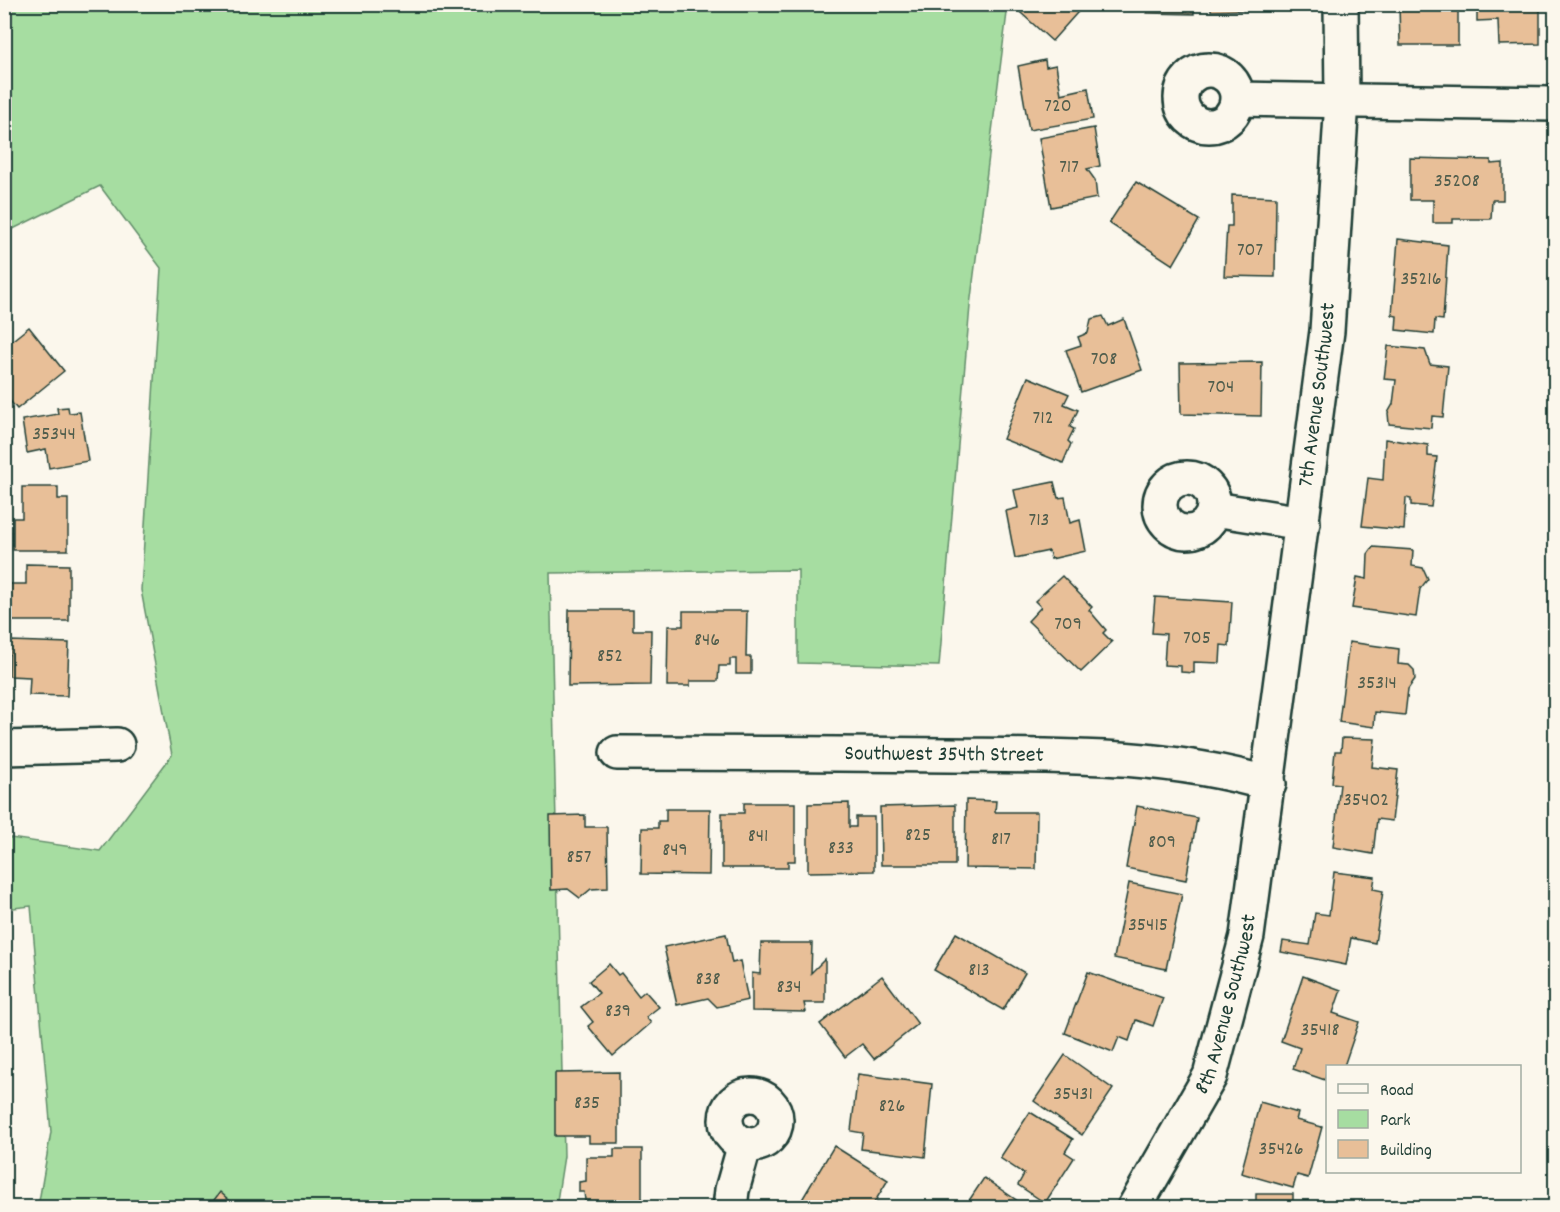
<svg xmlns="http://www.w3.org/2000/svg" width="1560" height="1212" viewBox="0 0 1560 1212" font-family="Dekko,sans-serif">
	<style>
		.green { fill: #a6dda1; stroke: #628d6a; stroke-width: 1.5 }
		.building { fill: #e8bf98; stroke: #1f3d34; stroke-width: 1.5 }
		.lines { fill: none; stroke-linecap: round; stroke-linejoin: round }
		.minor-casing { stroke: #1f3d34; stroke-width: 38 }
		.minor { stroke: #fbf7ec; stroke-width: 33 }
		.labels { text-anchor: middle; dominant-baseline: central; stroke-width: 4.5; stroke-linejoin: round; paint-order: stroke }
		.number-label { font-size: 20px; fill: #515e4d }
		.street-label { font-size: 22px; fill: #1f3d34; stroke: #fbf7ec }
	</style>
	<rect width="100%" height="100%" fill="#fbf7ec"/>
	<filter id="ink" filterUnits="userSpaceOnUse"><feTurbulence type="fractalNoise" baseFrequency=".0167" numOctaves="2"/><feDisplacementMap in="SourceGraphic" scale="12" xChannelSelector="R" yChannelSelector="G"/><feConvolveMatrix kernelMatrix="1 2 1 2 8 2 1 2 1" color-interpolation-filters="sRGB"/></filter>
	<g filter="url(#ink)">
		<!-- green -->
		<polygon class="green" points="5,5 1008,5 970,306 939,666 798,663 798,570 550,573 564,1156 556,1207 38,1207 51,1132 31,906 5,909 4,837 100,851 172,755 141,590 161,268 100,186 5,233"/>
		<!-- building -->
		<g class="building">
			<polygon points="1011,4 1085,4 1052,41"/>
			<polygon points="1147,4 1194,4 1194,14 1147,13"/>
			<polygon points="1211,4 1245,4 1244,10 1211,11"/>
			<polygon points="1399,4 1458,4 1458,45 1400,45"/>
			<polygon points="1477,4 1540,4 1540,44 1499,45 1498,20 1477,21"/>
			<polygon points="1045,60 1046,67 1056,65 1061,94 1088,88 1093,119 1029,130 1018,66"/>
			<polygon points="1094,128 1100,166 1087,169 1095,180 1097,198 1051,207 1039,138"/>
			<polygon points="1410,158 1491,160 1491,164 1503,163 1503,200 1492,200 1491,219 1453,219 1453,223 1433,223 1433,200 1410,200"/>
			<polygon points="1136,182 1199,220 1173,265 1109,223"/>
			<polygon points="1232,195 1276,197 1275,277 1224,276 1227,226 1232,226"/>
			<polygon points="1398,239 1448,245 1443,320 1435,319 1434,334 1396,330 1397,316 1392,315"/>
			<polygon points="1103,316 1108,326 1124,319 1142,370 1081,392 1066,350 1081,345 1078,337 1088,333 1091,319"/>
			<polygon points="29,327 64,371 17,409 4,394 4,347"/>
			<polygon points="1388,346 1425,350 1430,364 1448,366 1443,417 1432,416 1431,428 1389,424 1388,413 1393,404 1396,380 1384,379"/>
			<polygon points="1262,362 1261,416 1181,414 1180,363"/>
			<polygon points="1028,377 1069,394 1064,404 1078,410 1070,427 1074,429 1068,441 1071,444 1063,463 1003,439"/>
			<polygon points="68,407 69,413 80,412 88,461 49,468 46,449 27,453 22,420 58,414 57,408"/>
			<polygon points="1385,439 1428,445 1428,456 1437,457 1431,507 1411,505 1411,499 1406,498 1404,530 1362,526 1368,478 1383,480"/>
			<polygon points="1054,482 1058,498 1065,497 1070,523 1080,520 1086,551 1051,559 1049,551 1015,558 1006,511 1018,508 1014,490"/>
			<polygon points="22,487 58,487 58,499 68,499 68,550 13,550 13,518 22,518"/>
			<polygon points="1373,547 1413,550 1412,566 1423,568 1428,579 1420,589 1416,617 1352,608 1357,577 1367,579 1368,554"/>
			<polygon points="26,564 69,565 69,621 9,621 9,584 26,584"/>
			<polygon points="1062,576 1092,607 1089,610 1106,630 1103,633 1112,642 1081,672 1028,621 1041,607 1035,601"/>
			<polygon points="1155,597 1232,602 1229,646 1221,645 1220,663 1194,662 1194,673 1181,672 1181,666 1164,665 1166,634 1152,633"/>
			<polygon points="569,610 633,610 633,630 651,630 650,685 568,686"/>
			<polygon points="683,611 747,611 746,657 751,657 751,674 736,674 736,659 730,659 730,666 719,666 718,681 690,681 690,686 667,686 668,626 683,626"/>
			<polygon points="10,641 69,643 67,696 29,695 30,677 9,676"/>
			<polygon points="1349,642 1399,649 1398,664 1409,665 1414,670 1415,679 1408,689 1405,715 1375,712 1374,727 1339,722"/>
			<polygon points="1342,738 1375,739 1372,767 1398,770 1392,821 1377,819 1373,854 1333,847 1340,784 1332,783 1335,751 1341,751"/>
			<polygon points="966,800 996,801 995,812 1037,812 1036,869 965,868"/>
			<polygon points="744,803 795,803 795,861 788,861 788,868 722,868 722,813 744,813"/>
			<polygon points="849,803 849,827 856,827 856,817 874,817 874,871 808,872 808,804"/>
			<polygon points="955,805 955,865 881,865 880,807"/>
			<polygon points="1137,806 1197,818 1186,880 1126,868"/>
			<polygon points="666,809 710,809 709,875 641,874 642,828 658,828 658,821 666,821"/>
			<polygon points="585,815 585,827 607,827 608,888 591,889 580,898 568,889 551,890 550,816"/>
			<polygon points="1334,872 1375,877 1373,889 1383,891 1375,943 1351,938 1346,965 1281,952 1283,941 1310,945 1315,913 1329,915"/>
			<polygon points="1129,883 1182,894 1166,969 1114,958"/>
			<polygon points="956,933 1025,973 1003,1010 934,970"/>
			<polygon points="726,934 732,963 740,961 748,1000 717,1007 708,998 677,1005 664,947"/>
			<polygon points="761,943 812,943 811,973 825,959 825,1003 804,1003 806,1012 752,1011 752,973 760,974"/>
			<polygon points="609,964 618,975 621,973 639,996 645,991 659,1007 646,1017 651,1023 613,1056 588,1026 593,1022 581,1007 599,993 589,981"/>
			<polygon points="1088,972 1163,998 1153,1026 1136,1020 1129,1041 1119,1037 1113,1052 1065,1033"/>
			<polygon points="882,976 918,1024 874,1059 862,1044 845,1057 820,1024"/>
			<polygon points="1303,976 1341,990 1333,1013 1359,1022 1344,1066 1328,1066 1325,1080 1293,1069 1300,1048 1281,1041"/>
			<polygon points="1065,1055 1113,1089 1082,1135 1034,1101"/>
			<polygon points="619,1072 619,1143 589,1143 589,1136 555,1136 555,1073"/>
			<polygon points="858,1074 932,1084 925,1157 861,1149 863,1133 851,1131"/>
			<polygon points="1260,1102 1298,1113 1296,1120 1322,1127 1308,1178 1297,1175 1293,1188 1241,1173"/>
			<polygon points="1030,1112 1073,1139 1065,1152 1074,1158 1045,1203 1018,1185 1024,1174 1000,1158"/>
			<polygon points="834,1146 888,1180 871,1208 797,1208"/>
			<polygon points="614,1149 642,1149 642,1208 586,1208 584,1192 579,1192 579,1182 586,1181 586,1157 614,1157"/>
			<polygon points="984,1178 1028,1208 964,1208"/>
			<polygon points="220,1192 238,1208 208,1208"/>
			<rect x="1256" y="1194" width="37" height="14"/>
		</g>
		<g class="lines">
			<defs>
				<g id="minor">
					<circle cx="1209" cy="98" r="28"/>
					<polyline points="1238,99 1556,104"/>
					<circle cx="1187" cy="505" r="27"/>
					<polyline points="1214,509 1303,523"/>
					<polyline points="4,748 117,745"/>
					<path id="s1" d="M 617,753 C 728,753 838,754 949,755 C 1056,756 1165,753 1269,784"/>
					<circle cx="751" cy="1120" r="25"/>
					<polyline points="730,1208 732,1190 745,1144"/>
					<path id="s2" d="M 1134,1208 L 1210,1076 L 1247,936 L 1327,331 L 1342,101 L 1341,4"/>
				</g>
			</defs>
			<!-- minor casing -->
			<use href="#minor" class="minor-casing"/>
			<!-- minor -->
			<use href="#minor" class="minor"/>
		</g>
	</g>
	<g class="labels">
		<!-- number labels -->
		<g class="number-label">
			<text x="1058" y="107">720</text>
			<text x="1069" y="168">717</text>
			<text x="1457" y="182">35208</text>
			<text x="1250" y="251">707</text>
			<text x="1421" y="280">35216</text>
			<text x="1104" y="360">708</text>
			<text x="1221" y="388">704</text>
			<text x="1043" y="419">712</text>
			<text x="54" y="435">35344</text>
			<text x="1039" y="521">713</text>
			<text x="1068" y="625">709</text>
			<text x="1197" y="639">705</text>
			<text x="707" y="641">846</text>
			<text x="610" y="657">852</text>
			<text x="1377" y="684">35314</text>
			<text x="1366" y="801">35402</text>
			<text x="918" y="836">825</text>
			<text x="758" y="837">841</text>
			<text x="1001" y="840">817</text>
			<text x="1162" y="843">809</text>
			<text x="841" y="849">833</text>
			<text x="675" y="851">849</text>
			<text x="579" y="858">857</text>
			<text x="1148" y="926">35415</text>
			<text x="979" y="971">813</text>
			<text x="708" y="980">838</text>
			<text x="789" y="988">834</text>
			<text x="618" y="1012">839</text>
			<text x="1320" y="1031">35418</text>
			<text x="1073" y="1095">35431</text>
			<text x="587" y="1104">835</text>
			<text x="892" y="1107">826</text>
			<text x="1281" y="1150">35426</text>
		</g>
		<!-- street labels -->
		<g class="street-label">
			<text stroke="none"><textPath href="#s2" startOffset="843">7th Avenue Southwest</textPath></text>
			<text stroke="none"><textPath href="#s1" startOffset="327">Southwest 354th Street</textPath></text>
			<text stroke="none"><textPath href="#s2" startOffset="226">8th Avenue Southwest</textPath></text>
		</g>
	</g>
	<!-- margin -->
	<rect width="1560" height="1212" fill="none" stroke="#fbf7ec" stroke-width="24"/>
	<rect x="12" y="12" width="1536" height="1188" fill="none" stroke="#1f3d34" stroke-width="2" filter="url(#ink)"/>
	<!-- legend -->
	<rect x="1326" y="1065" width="195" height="108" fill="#fbf7ec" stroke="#a3ada2" stroke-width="1.5"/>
	<rect x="1338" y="1084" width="30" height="9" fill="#fbf7ec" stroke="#a3ada2" stroke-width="1.5"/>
	<text x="1380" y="1095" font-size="18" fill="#1f3d34">Road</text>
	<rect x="1338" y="1110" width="30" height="18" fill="#a6dda1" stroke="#a3ada2" stroke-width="1.5"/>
	<text x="1380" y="1125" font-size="18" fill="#1f3d34">Park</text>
	<rect x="1338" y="1140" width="30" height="18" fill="#e8bf98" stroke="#a3ada2" stroke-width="1.5"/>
	<text x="1380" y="1155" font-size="18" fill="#1f3d34">Building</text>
</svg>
